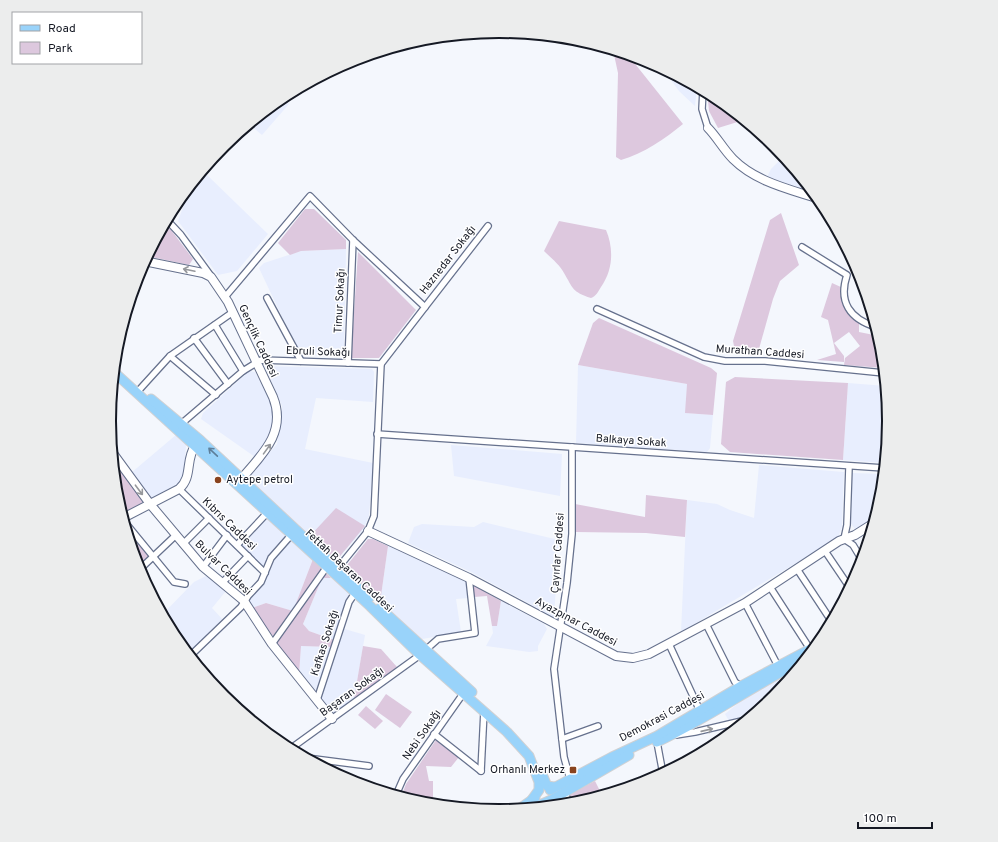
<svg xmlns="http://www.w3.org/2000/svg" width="998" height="842" viewBox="0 0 998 842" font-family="Overpass,sans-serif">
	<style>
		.built { fill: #e8eefe }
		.green { fill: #ddc8de }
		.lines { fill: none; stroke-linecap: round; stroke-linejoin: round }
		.street-casing { stroke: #66718d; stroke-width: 8 }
		.secondary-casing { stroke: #66718d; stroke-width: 10 }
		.primary-casing { stroke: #d0d1d3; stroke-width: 11 }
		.street { stroke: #fff; stroke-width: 5.5 }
		.secondary { stroke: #fff; stroke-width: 8 }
		.primary { stroke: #99d3fa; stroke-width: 9 }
		.oneway { stroke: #96989c }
		.oneway2 { stroke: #5e7f9a }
		.poi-dot { fill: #89431e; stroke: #fff; stroke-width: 1.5 }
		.labels { text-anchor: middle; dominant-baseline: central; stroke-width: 3; stroke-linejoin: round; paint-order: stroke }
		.street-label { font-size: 11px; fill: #151924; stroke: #fff }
		.poi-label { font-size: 11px; fill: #151924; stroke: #fff; text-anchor: start }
		.rim { fill: none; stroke: #151924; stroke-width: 2 }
	</style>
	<rect width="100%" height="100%" fill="#f4f7fd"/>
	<!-- built -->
	<g class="built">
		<polygon points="663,69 697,87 695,106 679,91"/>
		<polygon points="282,97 289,104 262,135 249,124"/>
		<polygon points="784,156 813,192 767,177 771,169"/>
		<polygon points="205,173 268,234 237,271 218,275 178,221 190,187"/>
		<polygon points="346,249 344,356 300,355 259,268 264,263 301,251"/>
		<polygon points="578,365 687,384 686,413 713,415 710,448 707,452 576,443"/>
		<polygon points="265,366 372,369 374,372 373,402 316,398 305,449 373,463 369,516 363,530 336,561 246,480 277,444 282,406"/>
		<polygon points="249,371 255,372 273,406 273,421 267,446 255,457 201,419 203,413"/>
		<polygon points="848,383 886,386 889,421 885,463 843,460"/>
		<polygon points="176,435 186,445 184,479 177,487 153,500 131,473"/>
		<polygon points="451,445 562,454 560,496 454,476"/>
		<polygon points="759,465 844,472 842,526 838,538 681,632 687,500 717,504 730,510 754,518"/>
		<polygon points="852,473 884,474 881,497 876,517 856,530 851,524"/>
		<polygon points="267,517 313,559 293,611 266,603 252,608 244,597 258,582 263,574 262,566 241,546"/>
		<polygon points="483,522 559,540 554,617 471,572 408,543 414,527 422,524 474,527"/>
		<polygon points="388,546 467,582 468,598 456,599 461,632 417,640 380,603"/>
		<polygon points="208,575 226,591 212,608 223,620 188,653 175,637 162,615 194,582"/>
		<polygon points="322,578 331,578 349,593 338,627 365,635 354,699 332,716 299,674 301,646 331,647 334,640 309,631 303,624"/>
		<polygon points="501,601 544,624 547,629 538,646 538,651 529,652 486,646 493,633 492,626 497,626"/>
		<polygon points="795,672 775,697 750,717 729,721 725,714 747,696"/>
	</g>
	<!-- green -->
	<g class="green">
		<path d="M 613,50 L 628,55 L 683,124 C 666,138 643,154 621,160 L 616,157 L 618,73 Z"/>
		<polygon points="707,92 716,97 744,120 718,128 709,111"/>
		<polygon points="305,209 314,209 346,240 346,249 301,251 290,255 278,243"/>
		<polygon points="781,213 799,265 780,281 773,299 757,356 745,355 734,346 733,341 770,220"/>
		<path d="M 559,221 L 606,230 C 614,249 613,270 601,287 C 598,292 596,296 591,298 C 572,292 573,288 564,273 C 560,265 551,258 544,251 Z"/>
		<polygon points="164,224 171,230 193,259 189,265 147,256"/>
		<polygon points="358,252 416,310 379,358 351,358"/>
		<path d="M 832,283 L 843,288 C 845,303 846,314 859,322 L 859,332 L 879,336 L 884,368 L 844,365 L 845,358 L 860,346 L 849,332 L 834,343 L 844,356 L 844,362 L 817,360 L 836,354 L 828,320 L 821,317 Z"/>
		<polygon points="599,318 711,368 717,373 713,415 685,413 687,384 578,365 593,323"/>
		<polygon points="735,377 848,383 843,460 730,452 721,444 726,382"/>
		<polygon points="113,460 143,500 141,504 122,514 116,497"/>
		<polygon points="646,495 687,500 685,537 646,533 576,532 575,504 645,517"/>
		<polygon points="336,508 365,526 336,561 309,537"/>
		<polygon points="126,530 149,556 138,567"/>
		<polygon points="368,539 373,539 388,546 380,603 344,569"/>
		<polygon points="313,559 322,569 293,611 273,636 252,608 266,603 293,611"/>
		<polygon points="325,572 331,578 322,578 303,624 309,631 334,640 331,647 301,646 299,674 276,642"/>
		<polygon points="473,585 501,601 497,626 492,626 487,596 474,597"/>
		<polygon points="363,646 381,649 397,667 354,699"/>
		<polygon points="386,694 412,712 400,728 375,710"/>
		<polygon points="366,706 383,721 375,729 358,715"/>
		<polygon points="436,740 459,757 451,767 426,766 429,781 433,781 433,804 401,797 406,784"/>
		<polygon points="595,781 602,795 573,804 570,799 570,794"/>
	</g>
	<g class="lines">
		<defs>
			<g id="street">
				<polyline points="703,90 702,109 708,128"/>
				<polyline points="167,220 181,235 211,276"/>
				<path d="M 802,247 L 847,275 C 838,302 850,319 876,327"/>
				<polyline points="225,297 310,196 353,240 425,307 381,364 374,516 368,531 338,568"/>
				<polyline points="267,298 301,361"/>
				<polyline points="425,307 488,226"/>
				<polyline points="597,309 704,357 725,361 765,361 884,373"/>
				<polyline points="215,325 243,371"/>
				<polyline points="194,338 228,384"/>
				<polyline points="170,356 216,395"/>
				<polyline points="348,363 353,240"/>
				<polyline points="140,389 170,356 233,312"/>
				<polyline points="181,424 243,371 261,360 381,364"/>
				<polyline points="377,434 884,468"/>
				<polyline points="849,467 847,525 844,539 853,545 862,560"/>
				<polyline points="179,489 265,573"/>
				<polyline points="124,521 174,582 185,584"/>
				<polyline points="183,544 209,518"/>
				<polyline points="237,545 267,513"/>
				<polyline points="825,551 850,588"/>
				<polyline points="203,567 227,535"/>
				<polyline points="797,569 832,622"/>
				<polyline points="139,570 176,535"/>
				<polyline points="222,583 248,556"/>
				<polyline points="770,587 810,649"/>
				<polyline points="745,603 778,666"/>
				<polyline points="706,624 735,682 741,686"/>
				<polyline points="272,644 326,568"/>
				<polyline points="669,644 700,711"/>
				<polyline points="190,656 241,607 248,596 261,582 271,558 293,533"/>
				<polyline points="317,700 349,602 355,593"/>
				<polyline points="434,734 481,771"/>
				<polyline points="676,735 695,732 746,720"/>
				<polyline points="562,739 598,726"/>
				<polyline points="657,742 663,774"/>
				<polyline points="290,749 420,655 438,639 475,633 469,578"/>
				<polyline points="307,758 369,766"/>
				<polyline points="481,771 484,711"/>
				<polyline points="570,779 564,757 554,669 567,583 572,534 572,447"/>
				<polyline points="564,792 570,804"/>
				<polyline points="396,795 403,779 465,691"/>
			</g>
			<g id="secondary">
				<path d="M 708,128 C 717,137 723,149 733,159 C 756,182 789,189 819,199"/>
				<path d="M 144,261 L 203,273 L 211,277 L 228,302 L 273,397 C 287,432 262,455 241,479"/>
				<polyline points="112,452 150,504 203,567 244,601 272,644 332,719"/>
				<path d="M 123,518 L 179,489 C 193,477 185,460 195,446"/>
				<polyline points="368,531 469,578 616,656 633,658 649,654 745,603 839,541 855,535 874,523"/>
			</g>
			<g id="primary">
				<polyline points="114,372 370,606 420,655 507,732 529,756 539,782 539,790 531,801"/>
				<polyline points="151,399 200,440 369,598"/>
				<polyline points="380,608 472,692"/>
				<path d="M 657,742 C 709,718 755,684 806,659"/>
				<polyline points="541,772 547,786 554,787"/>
				<polyline points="550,790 612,757 657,736 741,686 816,646"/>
				<polyline points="533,808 553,799 629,755"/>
				<polyline points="519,809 535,798"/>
			</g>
		</defs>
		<!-- street casing -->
		<use href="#street" class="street-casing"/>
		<!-- secondary casing -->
		<use href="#secondary" class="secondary-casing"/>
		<!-- primary casing -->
		<use href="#primary" class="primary-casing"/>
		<!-- street -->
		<use href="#street" class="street"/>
		<!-- secondary -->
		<use href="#secondary" class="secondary"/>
		<!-- primary -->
		<use href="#primary" class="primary"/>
	</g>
	<!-- one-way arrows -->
	<defs><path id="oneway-shaft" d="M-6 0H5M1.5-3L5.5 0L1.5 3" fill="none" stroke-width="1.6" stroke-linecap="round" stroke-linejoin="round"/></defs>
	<g class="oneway">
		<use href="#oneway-shaft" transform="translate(189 270) rotate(-168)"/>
		<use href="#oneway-shaft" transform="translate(267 449) rotate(-54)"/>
		<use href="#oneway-shaft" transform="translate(139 490) rotate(53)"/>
		<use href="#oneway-shaft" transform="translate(707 730) rotate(-13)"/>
	</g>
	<use class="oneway2" href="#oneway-shaft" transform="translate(213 452) rotate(-137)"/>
	<!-- markers -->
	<g class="poi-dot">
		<circle cx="218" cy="480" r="4"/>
		<rect x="569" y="766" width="8" height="8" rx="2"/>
	</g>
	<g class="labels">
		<!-- street labels -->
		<g class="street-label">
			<text transform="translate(448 260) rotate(-52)">Haznedar Sokağı</text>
			<text transform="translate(340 301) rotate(-87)">Timur Sokağı</text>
			<text transform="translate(258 341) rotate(65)">Gençlik Caddesi</text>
			<text transform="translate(318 352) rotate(2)">Ebruli Sokağı</text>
			<text transform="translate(760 352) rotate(4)">Murathan Caddesi</text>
			<text transform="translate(631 441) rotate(4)">Balkaya Sokak</text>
			<text transform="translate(229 524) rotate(44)">Kıbrıs Caddesi</text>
			<text transform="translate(558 553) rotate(-86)">Çayırlar Caddesi</text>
			<text transform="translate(223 568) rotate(44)">Bulvar Caddesi</text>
			<text transform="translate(349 571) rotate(43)">Fettah Başaran Caddesi</text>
			<text transform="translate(576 622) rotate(28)">Ayazpınar Caddesi</text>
			<text transform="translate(325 643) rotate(-72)">Kafkas Sokağı</text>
			<text transform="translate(352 692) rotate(-36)">Başaran Sokağı</text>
			<text transform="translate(662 717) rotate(-28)">Demokrasi Caddesi</text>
			<text transform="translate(422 735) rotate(-55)">Nebi Sokağı</text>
		</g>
		<!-- poi labels -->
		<g class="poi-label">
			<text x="226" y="480">Aytepe petrol</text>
			<text x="565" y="770" text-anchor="end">Orhanlı Merkez</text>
		</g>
	</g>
	<!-- crop -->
	<path d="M0 0H998V842H0ZM116 421a383 383 0 1 1 766 0a383 383 0 1 1-766 0Z" fill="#eceded" fill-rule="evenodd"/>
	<path class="rim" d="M116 421a383 383 0 1 1 766 0a383 383 0 1 1-766 0Z"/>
	<!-- legend -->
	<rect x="12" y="12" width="130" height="52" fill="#ffffff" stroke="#a1a3a7"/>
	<rect x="20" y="25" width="20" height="6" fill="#99d3fa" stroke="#a1a3a7"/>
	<text x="48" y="32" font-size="12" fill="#151924">Road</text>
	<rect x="20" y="42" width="20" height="12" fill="#ddc8de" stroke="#a1a3a7"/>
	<text x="48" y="52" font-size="12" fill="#151924">Park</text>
	<!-- scale -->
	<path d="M858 822v6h74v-6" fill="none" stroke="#151924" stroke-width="2"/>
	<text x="864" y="822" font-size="12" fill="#151924" stroke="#ffffff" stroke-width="3" paint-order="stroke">100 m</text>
</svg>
